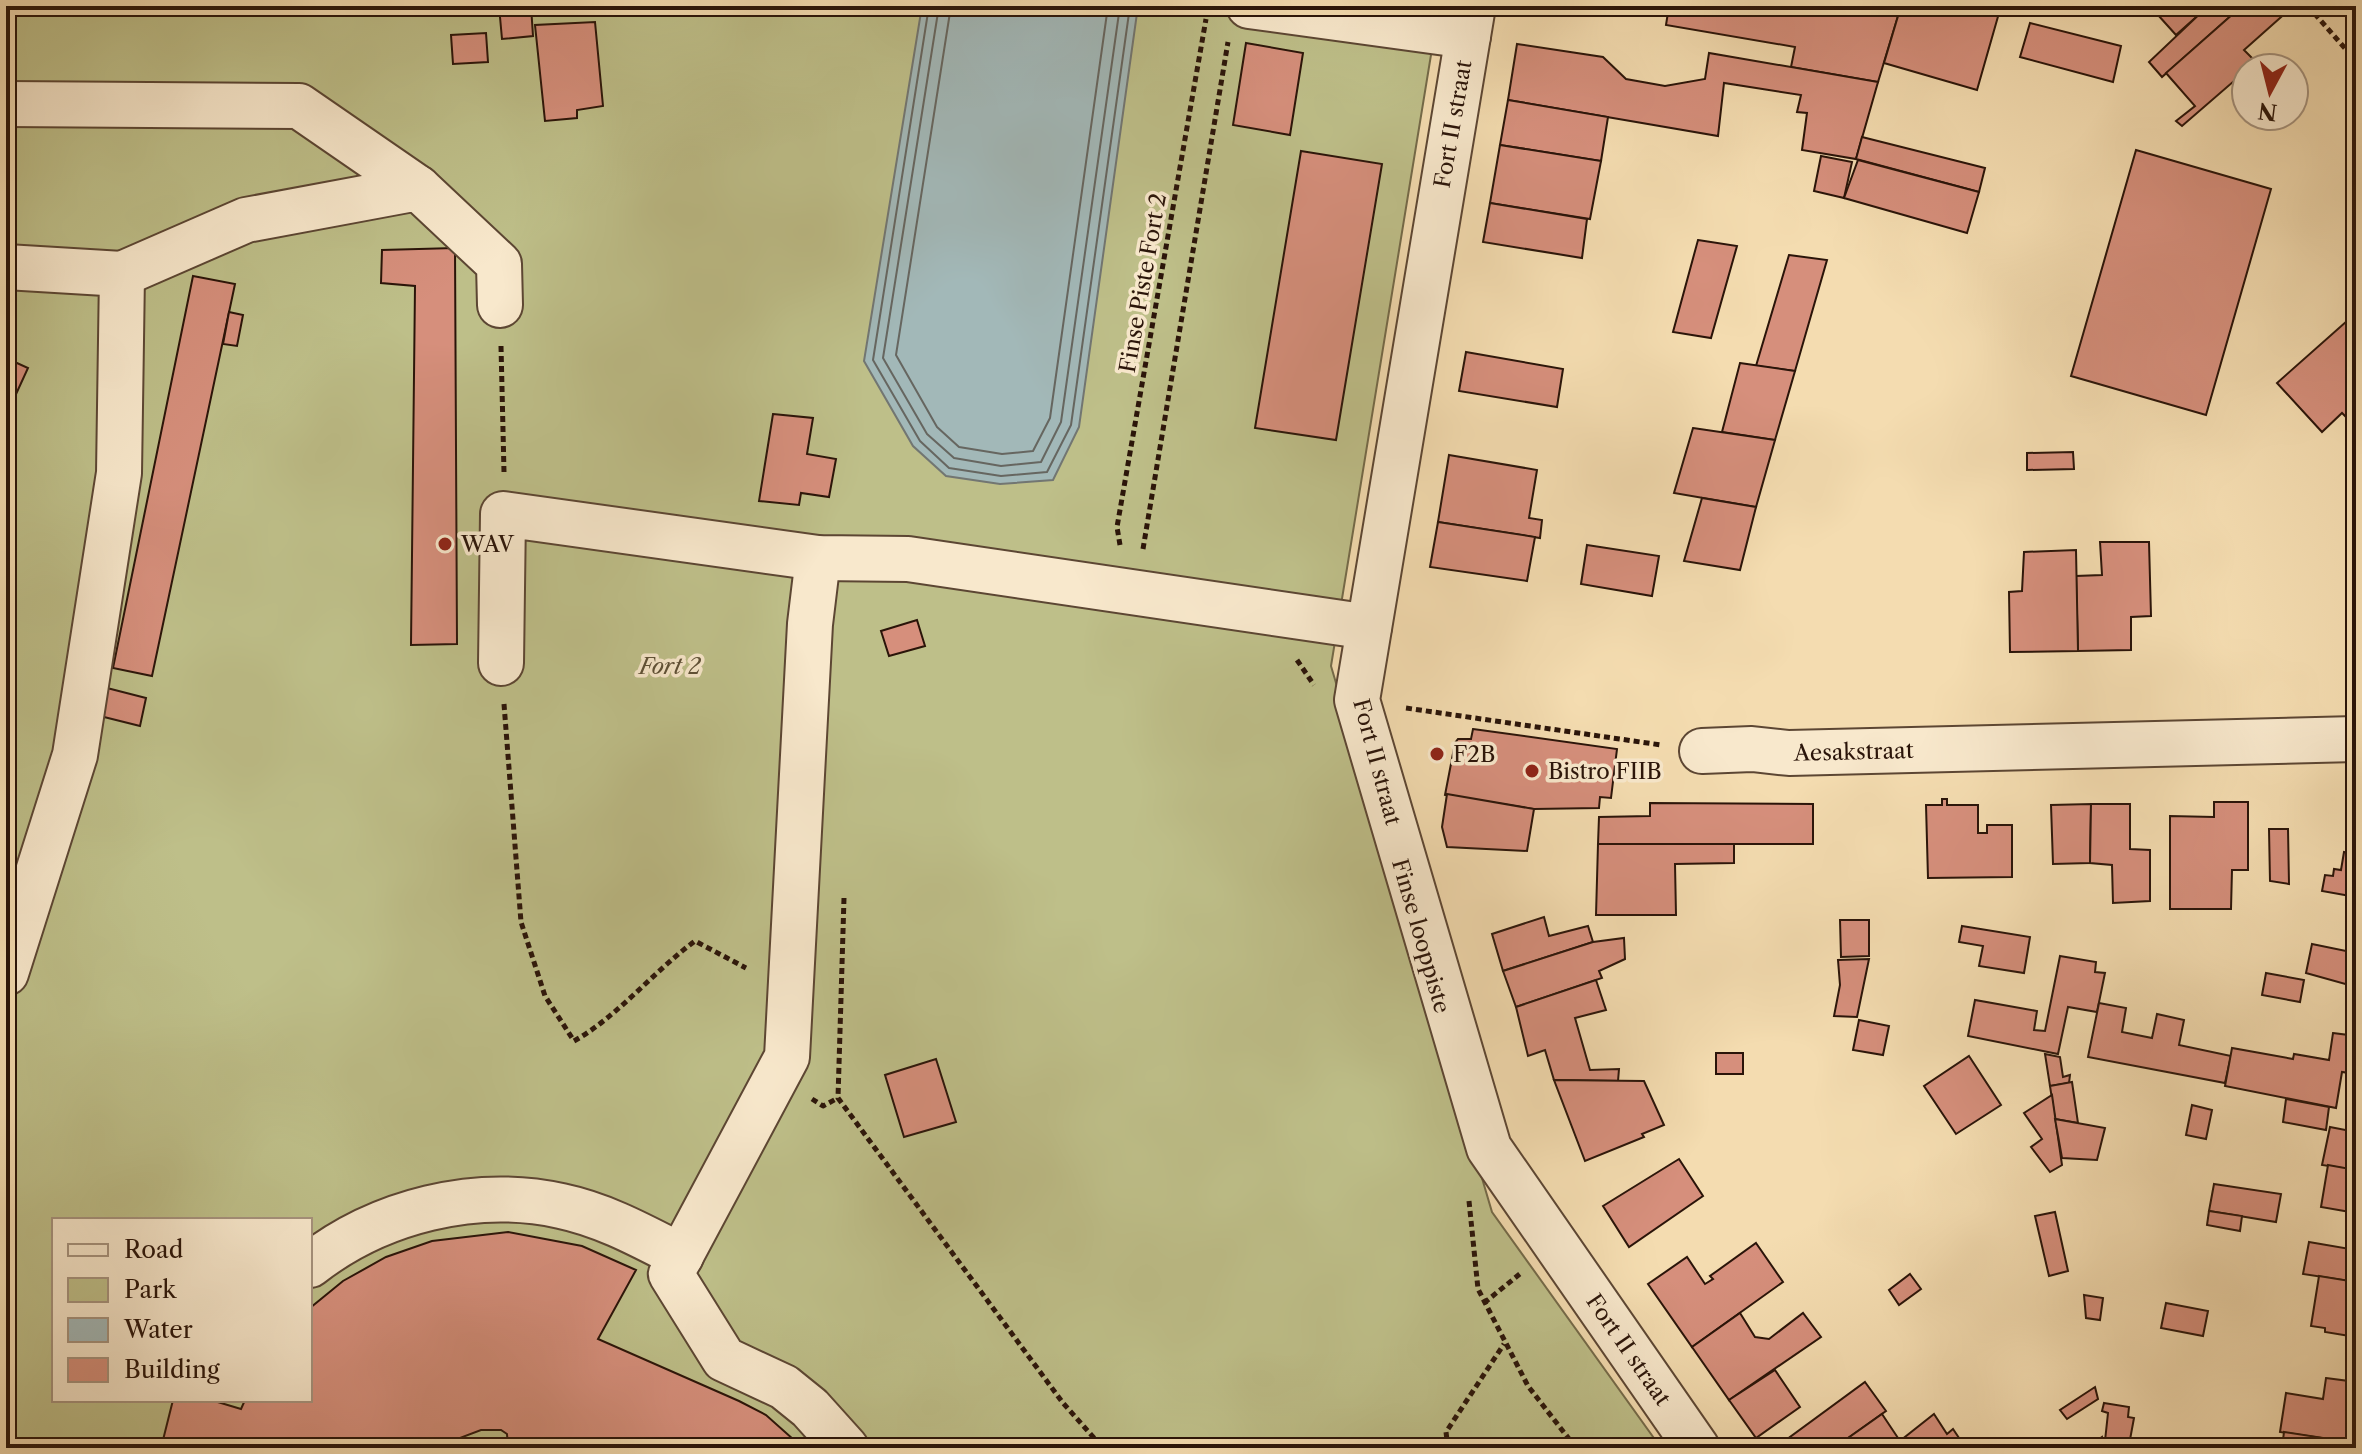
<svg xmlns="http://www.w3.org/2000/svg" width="2362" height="1454" viewBox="0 0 2362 1454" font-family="'Libre Caslon Text',serif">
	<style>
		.green { fill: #bebf89; stroke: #746a49; stroke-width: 2; fill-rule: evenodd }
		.water { fill: #a2b8b8; stroke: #727672; stroke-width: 2 }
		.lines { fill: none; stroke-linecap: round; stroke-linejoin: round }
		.shore { stroke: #666660; stroke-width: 2 }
		.building { fill: #d68f7c; stroke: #2a1409; stroke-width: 2 }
		.minor-casing { stroke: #5c4633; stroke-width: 48 }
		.path { stroke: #2a1409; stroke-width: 5; stroke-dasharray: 6 4; stroke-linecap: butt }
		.minor { stroke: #f8e8cc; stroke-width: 44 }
		.poi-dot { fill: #8f2418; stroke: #f8e8cc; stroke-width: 3 }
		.labels { text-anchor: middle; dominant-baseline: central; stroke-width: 7; stroke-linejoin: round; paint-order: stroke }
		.street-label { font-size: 22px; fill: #2a1409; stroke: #f8e8cc }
		.poi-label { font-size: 22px; fill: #2a1409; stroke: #f8e8cc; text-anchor: start }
		.park-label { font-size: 22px; font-style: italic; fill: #5e5036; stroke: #f8e8cc }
	</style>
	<rect width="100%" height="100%" fill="#f4dcb0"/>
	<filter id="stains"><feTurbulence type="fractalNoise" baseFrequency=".0025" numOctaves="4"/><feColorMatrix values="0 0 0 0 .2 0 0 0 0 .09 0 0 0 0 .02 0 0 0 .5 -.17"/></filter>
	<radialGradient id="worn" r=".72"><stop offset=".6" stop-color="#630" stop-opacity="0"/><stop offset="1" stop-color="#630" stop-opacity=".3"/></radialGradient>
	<!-- green -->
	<path class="green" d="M 6,6 L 1439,6 L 1331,666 L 1492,1212 L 1661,1448 L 6,1448 ZM 54,1220 L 310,1220 L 310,1400 L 54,1400 Z"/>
	<!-- water -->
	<polygon class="water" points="922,6 1138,6 1079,427 1053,480 1000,484 946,476 913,446 864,361"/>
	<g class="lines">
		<!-- shore -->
		<g class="shore">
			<polyline points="929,6 873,360 920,441 949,468 1001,476 1047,472 1071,425 1130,6"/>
			<polyline points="939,6 883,358 927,434 954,458 1001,466 1041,462 1061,422 1120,6"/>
			<polyline points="951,6 896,355 937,427 959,447 1002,454 1033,451 1050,418 1108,6"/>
		</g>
	</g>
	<!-- building -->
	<g class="building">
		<polygon points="499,6 531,6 533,36 502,39"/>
		<polygon points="1669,6 1874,9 1901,6 1878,82 1791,67 1795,47 1666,25"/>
		<polygon points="1901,6 2001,6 1977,90 1884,63"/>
		<polygon points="2168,6 2201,6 2204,10 2176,35 2158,15"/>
		<polygon points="2201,6 2242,6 2162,77 2149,62 2204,10"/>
		<polygon points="2242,6 2285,6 2289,10 2244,50 2256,62 2182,126 2176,121 2195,106 2166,73"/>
		<polygon points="595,22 603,106 577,110 577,118 545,121 535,25"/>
		<polygon points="2030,23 2121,46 2113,82 2020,57"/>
		<polygon points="486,33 488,62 453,64 451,35"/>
		<polygon points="1246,43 1303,53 1290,135 1233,125"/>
		<polygon points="1517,44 1603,57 1626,79 1665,86 1705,79 1709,53 1878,82 1856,159 1802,150 1807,113 1797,112 1801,95 1724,83 1718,136 1508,100"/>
		<polygon points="1508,100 1608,117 1601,161 1500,145"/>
		<polygon points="1862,137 1985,168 1979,192 1856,159"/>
		<polygon points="1500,145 1601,161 1590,219 1490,203"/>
		<polygon points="2136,150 2271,189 2206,415 2071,376"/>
		<polygon points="1301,151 1382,164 1336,440 1255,428"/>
		<polygon points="1821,156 1852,162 1844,198 1814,191"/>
		<polygon points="1858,160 1979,192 1967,233 1844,198"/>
		<polygon points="1490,203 1587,219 1582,258 1483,242"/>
		<polygon points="1698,240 1737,246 1711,338 1673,332"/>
		<polygon points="455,248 457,644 411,645 415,286 381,283 382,250"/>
		<polygon points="1789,255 1827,260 1795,371 1756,366"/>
		<polygon points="193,276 235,284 152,676 113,668"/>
		<polygon points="229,312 243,315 237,346 223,344"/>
		<polygon points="2356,313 2356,427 2342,413 2322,432 2277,383"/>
		<polygon points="1466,352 1563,369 1557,407 1459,391"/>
		<polygon points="6,358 28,368 6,416"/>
		<polygon points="1740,363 1795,371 1775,440 1722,432"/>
		<polygon points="773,414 813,418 807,454 836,459 829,497 801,493 799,505 759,501"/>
		<polygon points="1693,428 1775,440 1756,507 1674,493"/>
		<polygon points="2073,452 2074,469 2027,470 2027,453"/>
		<polygon points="1449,455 1537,470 1529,518 1542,520 1540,538 1438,522"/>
		<polygon points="1702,498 1756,507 1740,570 1684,561"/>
		<polygon points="1438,522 1535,537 1527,581 1430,567"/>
		<polygon points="2100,542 2149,542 2151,616 2131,617 2131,650 2078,651 2076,576 2102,575"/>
		<polygon points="1587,545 1659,556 1652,596 1581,584"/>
		<polygon points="2076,550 2078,651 2010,652 2009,592 2022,591 2024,552"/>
		<polygon points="917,620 925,646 889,656 881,631"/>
		<polygon points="107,688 146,698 140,726 100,716"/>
		<polygon points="1473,729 1617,749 1611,798 1600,797 1599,808 1534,809 1445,795 1455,743 1458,739 1471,739"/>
		<polygon points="1447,794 1534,809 1527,851 1447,847 1442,827"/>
		<polygon points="1942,799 1947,799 1947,805 1978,805 1978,833 1987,833 1987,825 2012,825 2012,877 1928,878 1926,805 1942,805"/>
		<polygon points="2214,802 2248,802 2248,870 2232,870 2231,909 2170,909 2170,816 2214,817"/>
		<polygon points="1650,803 1813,804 1813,844 1598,844 1599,817 1650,816"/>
		<polygon points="2091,804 2090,863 2053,864 2051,805"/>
		<polygon points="2091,804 2130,804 2130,849 2150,850 2150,901 2113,903 2112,865 2090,863"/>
		<polygon points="2269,829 2288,829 2289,884 2270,881"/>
		<polygon points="1598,844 1734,844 1734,863 1675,864 1676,915 1596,915"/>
		<polygon points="2344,852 2356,854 2356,897 2322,891 2325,875 2333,876 2334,869 2341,870"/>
		<polygon points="1544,917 1549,936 1588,926 1593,942 1503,971 1492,934"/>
		<polygon points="1840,920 1869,920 1869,956 1841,957"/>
		<polygon points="1962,926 2030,937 2024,973 1979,966 1983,946 1959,942"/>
		<polygon points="1624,938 1625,959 1599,971 1602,978 1516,1007 1503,971 1593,942"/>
		<polygon points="2312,944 2356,953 2356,987 2306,973"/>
		<polygon points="2060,956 2096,962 2095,972 2105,973 2097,1012 2068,1007 2058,1054 1968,1036 1975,1000 2037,1011 2034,1030 2045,1031"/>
		<polygon points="1869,959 1857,1017 1834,1016 1840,985 1838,960"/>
		<polygon points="2266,973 2304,980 2300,1002 2262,995"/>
		<polygon points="1596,980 1606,1010 1575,1018 1590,1070 1619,1069 1618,1081 1554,1080 1545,1050 1528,1056 1516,1007"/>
		<polygon points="2099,1003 2126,1008 2122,1032 2152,1038 2157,1014 2184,1020 2179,1045 2231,1056 2225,1083 2088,1057"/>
		<polygon points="1859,1020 1889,1026 1883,1055 1853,1050"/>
		<polygon points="2333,1033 2356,1036 2356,1074 2342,1072 2336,1108 2225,1086 2232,1048 2293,1059 2294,1054 2329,1060"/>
		<rect x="1716" y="1053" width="27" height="21"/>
		<polygon points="2045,1054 2060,1057 2063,1077 2070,1075 2069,1083 2050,1086"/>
		<polygon points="1969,1056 2001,1105 1956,1134 1924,1086"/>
		<polygon points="936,1059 956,1122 904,1137 885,1075"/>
		<polygon points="1554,1080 1644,1081 1664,1125 1642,1134 1644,1137 1585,1161"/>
		<polygon points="2072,1082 2078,1123 2055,1119 2050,1086"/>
		<polygon points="2052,1095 2062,1165 2050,1172 2031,1147 2042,1139 2024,1113"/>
		<polygon points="2286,1099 2329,1107 2326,1130 2283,1122"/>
		<polygon points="2192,1105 2212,1110 2206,1139 2186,1135"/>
		<polygon points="2055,1119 2105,1128 2097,1160 2062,1158"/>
		<polygon points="2330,1127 2356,1132 2356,1170 2322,1165"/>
		<polygon points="1679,1159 1703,1196 1629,1247 1603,1206"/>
		<polygon points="2328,1165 2356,1170 2356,1213 2321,1207"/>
		<polygon points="2214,1184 2281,1194 2276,1222 2209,1211"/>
		<polygon points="2209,1211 2242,1216 2240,1231 2207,1225"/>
		<polygon points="2055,1212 2068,1271 2049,1276 2035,1216"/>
		<polygon points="508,1232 582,1246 636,1270 598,1339 739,1401 766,1415 803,1448 508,1448 507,1434 501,1430 481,1430 457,1439 447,1448 161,1448 173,1400 211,1400 241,1409 245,1400 310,1400 310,1308 343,1281 386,1257 432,1241"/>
		<polygon points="2309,1242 2356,1250 2356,1282 2303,1274"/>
		<polygon points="1756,1243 1783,1282 1692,1347 1648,1284 1687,1257 1705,1284 1713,1279 1710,1276"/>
		<polygon points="1910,1274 1921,1289 1899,1305 1889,1290"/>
		<polygon points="2319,1276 2356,1282 2356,1337 2325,1332 2325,1328 2311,1326"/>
		<polygon points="2084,1295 2103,1298 2100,1320 2086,1318"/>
		<polygon points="2166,1303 2208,1311 2203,1336 2161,1328"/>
		<polygon points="1740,1313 1755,1337 1769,1339 1803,1313 1821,1337 1729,1400 1692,1347"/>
		<polygon points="1775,1370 1800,1407 1756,1438 1729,1400"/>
		<polygon points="2326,1378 2356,1382 2356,1443 2280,1432 2286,1393 2323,1399"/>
		<polygon points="1865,1382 1886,1411 1834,1448 1775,1448"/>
		<polygon points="2095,1387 2098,1399 2067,1419 2060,1410"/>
		<polygon points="2104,1403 2129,1407 2128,1417 2134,1418 2129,1445 2105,1441 2108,1413 2102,1411"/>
		<polygon points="1882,1414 1900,1441 1891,1448 1834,1448"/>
		<polygon points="1934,1414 1947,1434 1953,1429 1959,1438 1945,1448 1891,1448"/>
		<polygon points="2284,1432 2356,1443 2356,1448 2282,1448"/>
		<polygon points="2102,1437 2104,1448 2087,1448"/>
	</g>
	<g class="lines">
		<defs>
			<g id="minor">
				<polyline points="1249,6 1468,36"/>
				<path id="s1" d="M 1473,6 L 1357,700 L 1489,1148 L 1697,1448"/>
				<polyline points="6,104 299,106 418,188"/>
				<polyline points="6,267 122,274 119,473 75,755 6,973"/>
				<polyline points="122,274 246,220 418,188 499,264 500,305"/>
				<polyline points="818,558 810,624 787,1057 671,1274 724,1359 784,1387 810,1408 846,1448"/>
				<polyline points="501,663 503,514 818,558 908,559 1369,627"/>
				<path id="s2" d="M 1702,751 L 1752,749 L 1789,753 L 2356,739"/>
				<path d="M 310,1265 C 379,1211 475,1187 561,1206 C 604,1215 642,1236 681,1256"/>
			</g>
		</defs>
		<!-- minor casing -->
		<use href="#minor" class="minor-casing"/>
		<!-- path -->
		<g class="path">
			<polyline points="2308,6 2356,61"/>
			<polyline points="501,346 504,472"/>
			<polyline points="1120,545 1117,527 1206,19"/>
			<polyline points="1143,549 1228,42"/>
			<polyline points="1297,660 1314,685"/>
			<path d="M 504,704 L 521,922 L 545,996 L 574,1041 C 617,1017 653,972 695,941 L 746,968"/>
			<polyline points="1406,708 1661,745"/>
			<polyline points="844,898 838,1098 1063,1403 1103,1448"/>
			<polyline points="812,1099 823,1106 838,1098"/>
			<polyline points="1469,1201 1478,1289 1528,1386 1576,1448"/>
			<polyline points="1484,1303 1521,1273"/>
			<polyline points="1448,1448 1446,1432 1504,1344"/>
		</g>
		<!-- minor -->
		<use href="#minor" class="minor"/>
	</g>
	<!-- markers -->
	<g class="poi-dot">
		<circle cx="445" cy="544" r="8"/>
		<circle cx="1437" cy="754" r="8"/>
		<circle cx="1532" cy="771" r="8"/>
	</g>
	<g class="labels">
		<!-- street labels -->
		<g class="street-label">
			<text transform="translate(1453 124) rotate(-80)">Fort II straat</text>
			<text transform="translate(1143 283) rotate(-80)">Finse Piste Fort 2</text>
			<text stroke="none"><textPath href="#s2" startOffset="152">Aesakstraat</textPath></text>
			<text transform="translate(1377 762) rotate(75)">Fort II straat</text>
			<text transform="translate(1421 936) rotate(74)">Finse looppiste</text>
			<text stroke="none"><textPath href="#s1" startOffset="1416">Fort II straat</textPath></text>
		</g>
		<!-- poi labels -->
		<g class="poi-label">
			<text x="461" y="544">WAV</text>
			<text x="1453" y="754">F2B</text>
			<text x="1548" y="771">Bistro FIIB</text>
		</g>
		<!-- park labels -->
		<g class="park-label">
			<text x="670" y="666">Fort 2</text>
		</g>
	</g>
	<!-- margin -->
	<rect width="2362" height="1454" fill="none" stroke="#f4dcb0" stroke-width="32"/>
	<rect x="8" y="8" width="2346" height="1438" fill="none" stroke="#2a1409" stroke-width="4"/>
	<rect x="16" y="16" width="2330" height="1422" fill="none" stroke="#2a1409" stroke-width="2"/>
	<!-- legend -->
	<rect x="52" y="1218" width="260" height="184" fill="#f8e8cc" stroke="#a6937e" stroke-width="2"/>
	<rect x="68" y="1244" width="40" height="12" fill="#f8e8cc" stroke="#a6937e" stroke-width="2"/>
	<text x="124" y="1258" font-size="24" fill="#2a1409">Road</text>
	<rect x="68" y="1278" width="40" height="24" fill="#bebf89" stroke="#a6937e" stroke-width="2"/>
	<text x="124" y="1298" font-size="24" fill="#2a1409">Park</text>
	<rect x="68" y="1318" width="40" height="24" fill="#a2b8b8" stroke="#a6937e" stroke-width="2"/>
	<text x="124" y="1338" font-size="24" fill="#2a1409">Water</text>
	<rect x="68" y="1358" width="40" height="24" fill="#d68f7c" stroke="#a6937e" stroke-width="2"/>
	<text x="124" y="1378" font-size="24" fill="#2a1409">Building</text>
	<!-- north arrow -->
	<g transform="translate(2270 92) rotate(187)"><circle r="38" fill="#f8e8cc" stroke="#a6937e" stroke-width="2"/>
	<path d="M0-6L14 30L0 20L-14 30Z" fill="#8f2418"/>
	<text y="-12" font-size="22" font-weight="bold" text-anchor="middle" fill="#2a1409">N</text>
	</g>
	<rect width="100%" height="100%" filter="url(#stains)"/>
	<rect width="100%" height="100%" fill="url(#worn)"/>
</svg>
